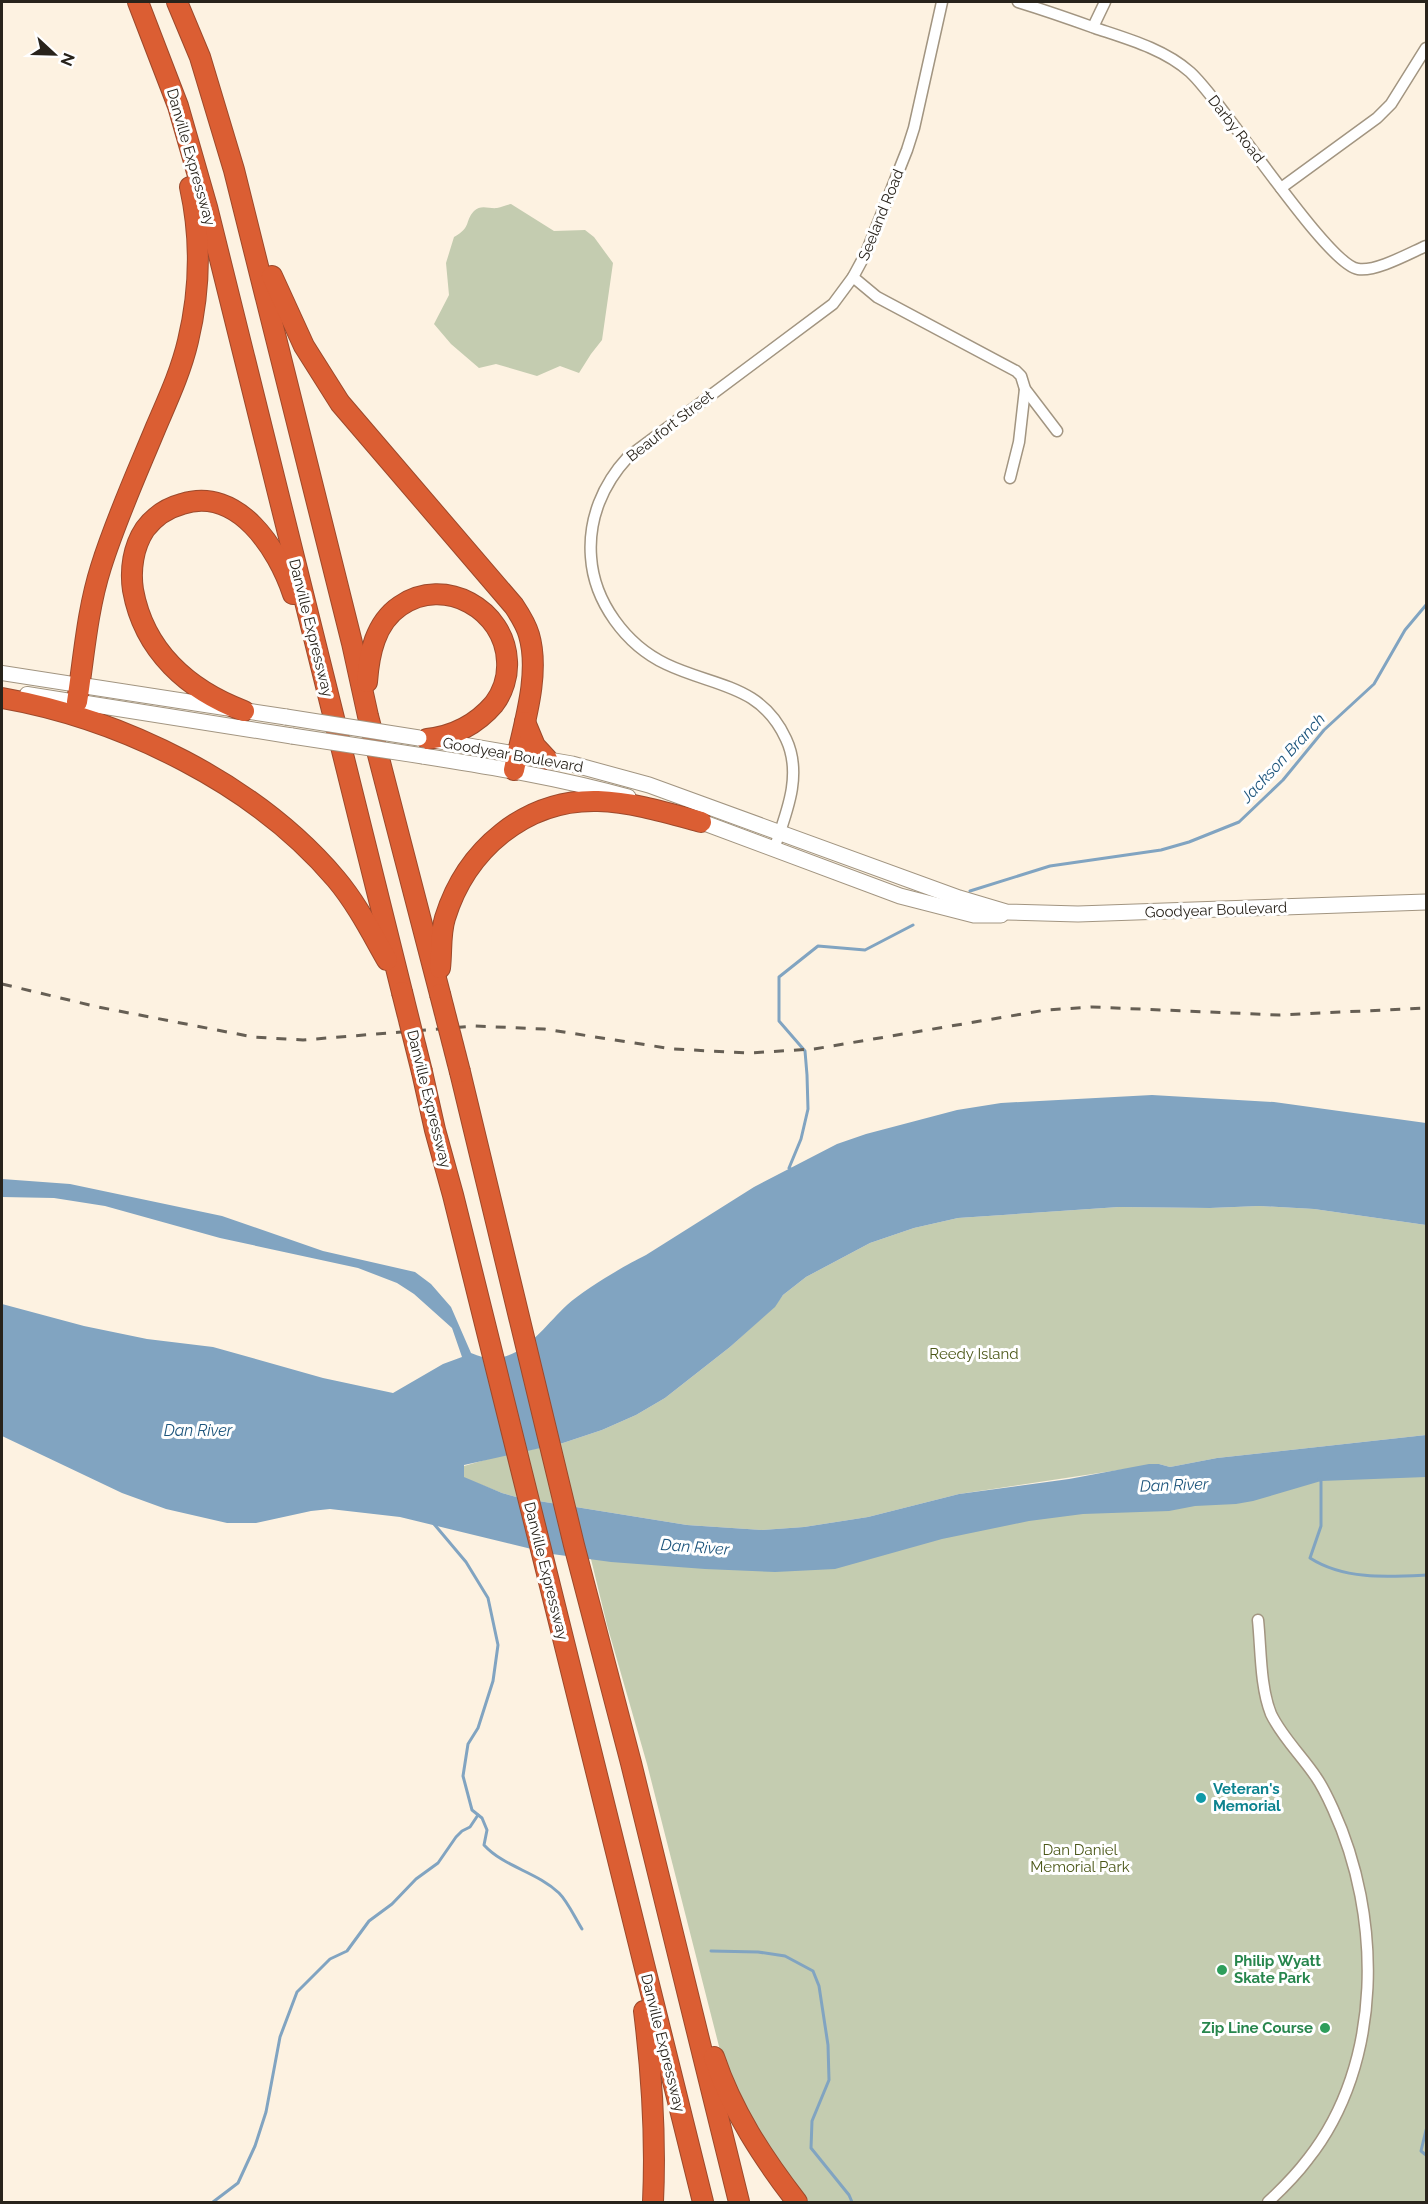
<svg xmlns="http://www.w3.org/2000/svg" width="1428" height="2204" viewBox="0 0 1428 2204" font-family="Raleway,sans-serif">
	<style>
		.green { fill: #c4ccb0 }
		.water { fill: #81a4c1 }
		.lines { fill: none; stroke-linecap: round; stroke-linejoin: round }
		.stream { stroke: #81a4c1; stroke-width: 3 }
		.minor-casing { stroke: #a29581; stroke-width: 13 }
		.tertiary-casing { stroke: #a29581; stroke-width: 16 }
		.secondary-casing { stroke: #a29581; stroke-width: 17 }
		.motorway-casing { stroke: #9c492b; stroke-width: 22 }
		.minor { stroke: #fff; stroke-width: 10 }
		.tertiary { stroke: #fff; stroke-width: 14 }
		.secondary { stroke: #fff; stroke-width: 15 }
		.motorway { stroke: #db5e33; stroke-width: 20 }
		.rail { stroke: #665f54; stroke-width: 3; stroke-dasharray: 10 10; stroke-linecap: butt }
		.secondary-bridge-casing { stroke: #a29581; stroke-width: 17; stroke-linecap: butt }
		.motorway-bridge-casing { stroke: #9c492b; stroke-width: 22; stroke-linecap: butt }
		.secondary-bridge { stroke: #fff; stroke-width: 15 }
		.motorway-bridge { stroke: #db5e33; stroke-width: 20 }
		.culture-dot { fill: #0f9aa8; stroke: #fff; stroke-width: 2 }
		.leisure-dot { fill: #2e9e5b; stroke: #fff; stroke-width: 2 }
		.labels { text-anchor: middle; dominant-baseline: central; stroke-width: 6; stroke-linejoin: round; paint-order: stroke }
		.street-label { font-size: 15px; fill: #28231b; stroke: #fff }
		.park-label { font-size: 15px; fill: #4c5819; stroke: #fff }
		.culture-label { font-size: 15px; font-weight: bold; fill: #0d838f; stroke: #fff; text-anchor: start }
		.leisure-label { font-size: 15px; font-weight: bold; fill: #27864d; stroke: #fff; text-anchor: start }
		.water-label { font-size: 16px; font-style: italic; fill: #1e567d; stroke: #fff }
	</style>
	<rect width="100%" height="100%" fill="#fdf2e1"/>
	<!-- green -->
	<g class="green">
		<path d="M 511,204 L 554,231 L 585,230 L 594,237 L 613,263 L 602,340 L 591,354 L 579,373 L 560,366 L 537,376 L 496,364 L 479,368 L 451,344 L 434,324 L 449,295 L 446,263 L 454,237 C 472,227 464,222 474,211 C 481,204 489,209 497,208 C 502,207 505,205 511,204 Z"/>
		<polygon points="1259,1206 1314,1209 1426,1225 1426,1435 1217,1458 1170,1467 1159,1464 959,1494 868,1517 804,1527 762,1530 687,1525 520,1498 502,1493 464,1478 464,1466 495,1457 563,1443 602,1430 636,1415 665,1398 730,1347 774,1307 783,1295 806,1277 870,1243 914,1228 958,1218 1119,1207 1210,1208"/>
		<polygon points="1426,1475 1426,2202 809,2202 778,2162 745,2110 723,2062 647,1764 607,1625 589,1551 1006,1520 1318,1479"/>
	</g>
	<!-- water -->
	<path class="water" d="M 1152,1095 L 1274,1102 L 1426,1123 L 1426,1225 L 1314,1209 L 1259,1206 L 1210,1208 L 1119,1207 L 958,1218 L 914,1228 L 870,1243 L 806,1277 L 783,1295 L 775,1307 L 730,1347 L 665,1398 L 636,1415 L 602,1430 L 563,1443 L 464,1465 L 464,1477 L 502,1493 L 520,1498 L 687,1525 L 762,1530 L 804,1527 L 868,1517 L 959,1494 L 1069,1479 L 1149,1464 L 1159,1464 L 1170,1467 L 1217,1458 L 1426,1435 L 1426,1477 L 1321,1481 L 1253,1501 L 1236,1504 L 1195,1506 L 1169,1511 L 1083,1514 L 1029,1521 L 942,1539 L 835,1569 L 775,1572 L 705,1569 L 611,1562 L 552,1554 L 400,1517 L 330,1509 L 311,1511 L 256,1523 L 227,1523 L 166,1509 L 122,1493 L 2,1436 L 2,1304 L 84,1326 L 147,1339 L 213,1347 L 323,1378 L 393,1393 L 443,1364 L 462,1357 L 452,1328 L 414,1294 L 397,1283 L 358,1268 L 220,1238 L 105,1206 L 54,1198 L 2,1197 L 2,1179 L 70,1184 L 222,1216 L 323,1251 L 415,1272 L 431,1284 L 451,1307 L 471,1353 C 515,1373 540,1330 567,1305 C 586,1288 624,1266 646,1255 L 754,1187 L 837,1144 L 866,1134 L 957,1110 L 1001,1103 Z"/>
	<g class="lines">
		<!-- stream -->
		<g class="stream">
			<polyline points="970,891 1050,866 1161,850 1189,842 1239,822 1283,780 1324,730 1374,684 1405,630 1426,605"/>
			<polyline points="791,1169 789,1168 801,1139 808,1109 807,1075 805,1051 779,1021 779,977 818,946 865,950 913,925"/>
			<path d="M 1319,1479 L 1321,1481 L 1321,1526 L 1310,1558 C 1344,1580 1388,1577 1426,1575"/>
			<path d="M 434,1524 L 466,1562 L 488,1598 L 498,1645 L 493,1681 L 478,1728 L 468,1744 L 463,1776 L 472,1810 L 482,1818 L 487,1830 L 484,1845 C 504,1867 537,1872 559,1893 C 568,1902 575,1918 582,1929"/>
			<polyline points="711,1951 758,1952 785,1956 813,1971 819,1986 828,2045 829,2080 812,2121 811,2148 849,2195 852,2202"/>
			<polyline points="1426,2130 1421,2151 1426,2155"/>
			<polyline points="213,2202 238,2183 255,2146 266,2112 280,2037 297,1992 330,1959 347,1951 369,1921 392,1904 416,1879 438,1863 456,1837 462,1831 470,1827 478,1815"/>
		</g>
		<defs>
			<g id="minor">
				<path d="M 1018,2 C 1044,10 1070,19 1095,28 C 1128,39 1164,49 1190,72 C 1224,103 1327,265 1358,269 C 1376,272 1410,253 1426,246"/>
				<polyline points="1093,27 1105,2"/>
				<polyline points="1281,188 1377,118 1391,104 1426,48"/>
				<polyline points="853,277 877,297 1016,371 1021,376 1025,389 1057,431"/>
				<polyline points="1010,478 1019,442 1025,389"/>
				<path d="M 774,849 C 786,814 803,775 786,739 C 761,684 714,687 666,664 C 626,645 594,602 591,557 C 588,519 603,484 628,457 L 833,304 L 853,277 L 866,253 L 907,150 L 914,128 L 942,2"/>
				<path d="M 1258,1620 C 1261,1648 1260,1687 1271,1714 C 1282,1737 1302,1756 1316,1777 C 1323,1787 1328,1798 1333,1809 C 1382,1916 1384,2063 1308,2159 C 1296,2175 1282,2189 1268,2202"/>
			</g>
			<g id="tertiary">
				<polyline points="2,673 79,685"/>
				<polyline points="27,694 77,702"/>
			</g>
			<g id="secondary">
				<polyline points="79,685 286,717"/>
				<polyline points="77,702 292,736"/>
				<polyline points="434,740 572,764 649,785 959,898 1006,912 1078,914 1426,902"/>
				<path d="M 423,756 C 492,767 561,778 628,797"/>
				<polyline points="691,818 900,896 974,915 1001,915"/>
			</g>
			<g id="motorway">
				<polyline points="138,2 178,106 207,207 402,992"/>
				<polyline points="177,2 200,57 234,170 352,643 368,716 440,994"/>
				<path d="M 272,276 L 304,346 L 340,403 L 514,606 C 520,615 526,624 529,635 C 541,676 522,730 514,770"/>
				<path d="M 367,682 C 369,654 375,623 400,606 C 445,575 505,610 507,661 C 508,676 503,692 494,704 C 476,725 454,736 427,739"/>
				<path d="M 2,698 C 122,719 256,784 336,879 C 357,904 371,932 387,960"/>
				<path d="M 77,702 C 84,657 87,611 101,567 C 116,519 137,473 156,427 C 168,399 181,371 188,341 C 200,291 201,237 190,187"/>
				<path d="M 244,711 C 188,690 144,651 133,590 C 130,570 133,547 145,529 C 154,517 167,508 182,504 C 238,486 278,549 293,594"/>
				<polyline points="525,722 535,746 547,759"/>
				<path d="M 440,968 C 442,951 440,934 445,918 C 466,850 525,799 598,801 C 632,802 668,813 701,822"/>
				<polyline points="422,1072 435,1130 453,1195 703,2202"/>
				<polyline points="460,1072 574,1545 631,1763 739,2202"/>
				<path d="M 644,2011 C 652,2075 656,2138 653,2202"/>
				<path d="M 714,2057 C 732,2111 763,2158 797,2202"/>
			</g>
		</defs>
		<!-- minor casing -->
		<use href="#minor" class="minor-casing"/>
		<!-- tertiary casing -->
		<use href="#tertiary" class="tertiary-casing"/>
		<!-- secondary casing -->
		<use href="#secondary" class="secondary-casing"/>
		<!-- motorway casing -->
		<use href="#motorway" class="motorway-casing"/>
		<!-- minor -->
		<use href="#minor" class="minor"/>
		<!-- tertiary -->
		<use href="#tertiary" class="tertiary"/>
		<!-- secondary -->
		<use href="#secondary" class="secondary"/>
		<!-- motorway -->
		<use href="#motorway" class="motorway"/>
		<!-- rail -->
		<polyline class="rail" points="2,984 98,1007 253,1037 303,1040 475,1026 544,1029 673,1049 749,1053 814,1049 1046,1010 1092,1007 1279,1015 1426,1008"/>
		<defs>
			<g id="secondary-bridge">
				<polyline points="286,717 419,738"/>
				<polyline points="292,736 423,756"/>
			</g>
			<g id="motorway-bridge">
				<polyline points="402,992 422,1072"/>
				<polyline points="440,994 460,1072"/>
			</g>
		</defs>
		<!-- secondary-bridge casing -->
		<use href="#secondary-bridge" class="secondary-bridge-casing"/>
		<!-- motorway-bridge casing -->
		<use href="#motorway-bridge" class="motorway-bridge-casing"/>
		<!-- secondary-bridge -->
		<use href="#secondary-bridge" class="secondary-bridge"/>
		<!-- motorway-bridge -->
		<use href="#motorway-bridge" class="motorway-bridge"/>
	</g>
	<!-- markers -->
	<circle class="culture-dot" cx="1201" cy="1798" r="6"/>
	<g class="leisure-dot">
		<circle cx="1222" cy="1970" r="6"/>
		<circle cx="1325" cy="2028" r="6"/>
	</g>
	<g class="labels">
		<!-- street labels -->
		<g class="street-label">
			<text transform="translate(1236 129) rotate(52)">Darby Road</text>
			<text transform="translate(191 157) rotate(74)">Danville Expressway</text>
			<text transform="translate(881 215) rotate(-68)">Seeland Road</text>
			<text transform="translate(670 426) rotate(-38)">Beaufort Street</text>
			<text transform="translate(311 628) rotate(76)">Danville Expressway</text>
			<text transform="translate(513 755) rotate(10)">Goodyear Boulevard</text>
			<text transform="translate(1216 910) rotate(-2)">Goodyear Boulevard</text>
			<text transform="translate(429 1099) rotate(76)">Danville Expressway</text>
			<text transform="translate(546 1571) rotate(76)">Danville Expressway</text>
			<text transform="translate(663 2043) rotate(76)">Danville Expressway</text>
		</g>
		<!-- park labels -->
		<g class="park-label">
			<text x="974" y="1354">Reedy Island</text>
			<text x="1080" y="1850">Dan Daniel<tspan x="1080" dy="17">Memorial Park</tspan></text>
		</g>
		<!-- culture labels -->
		<g class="culture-label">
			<text x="1213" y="1789">Veteran's<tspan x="1213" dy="17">Memorial</tspan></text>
		</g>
		<!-- leisure labels -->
		<g class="leisure-label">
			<text x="1234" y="1961">Philip Wyatt<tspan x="1234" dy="17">Skate Park</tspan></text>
			<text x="1313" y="2028" text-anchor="end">Zip Line Course</text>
		</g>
		<!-- water labels -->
		<g class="water-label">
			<text transform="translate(1283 758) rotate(-47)">Jackson Branch</text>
			<text x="198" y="1430">Dan River</text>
			<text transform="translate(1174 1485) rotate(-2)">Dan River</text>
			<text transform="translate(695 1547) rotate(4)">Dan River</text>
		</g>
	</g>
	<!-- border -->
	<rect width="1428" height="2204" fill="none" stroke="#28231b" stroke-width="6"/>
	<!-- north arrow -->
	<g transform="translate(54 54) rotate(112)" stroke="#ffffff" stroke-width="4.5" paint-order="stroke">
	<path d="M0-4.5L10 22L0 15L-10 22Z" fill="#28231b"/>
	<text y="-9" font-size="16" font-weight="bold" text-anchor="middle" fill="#28231b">N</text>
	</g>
</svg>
